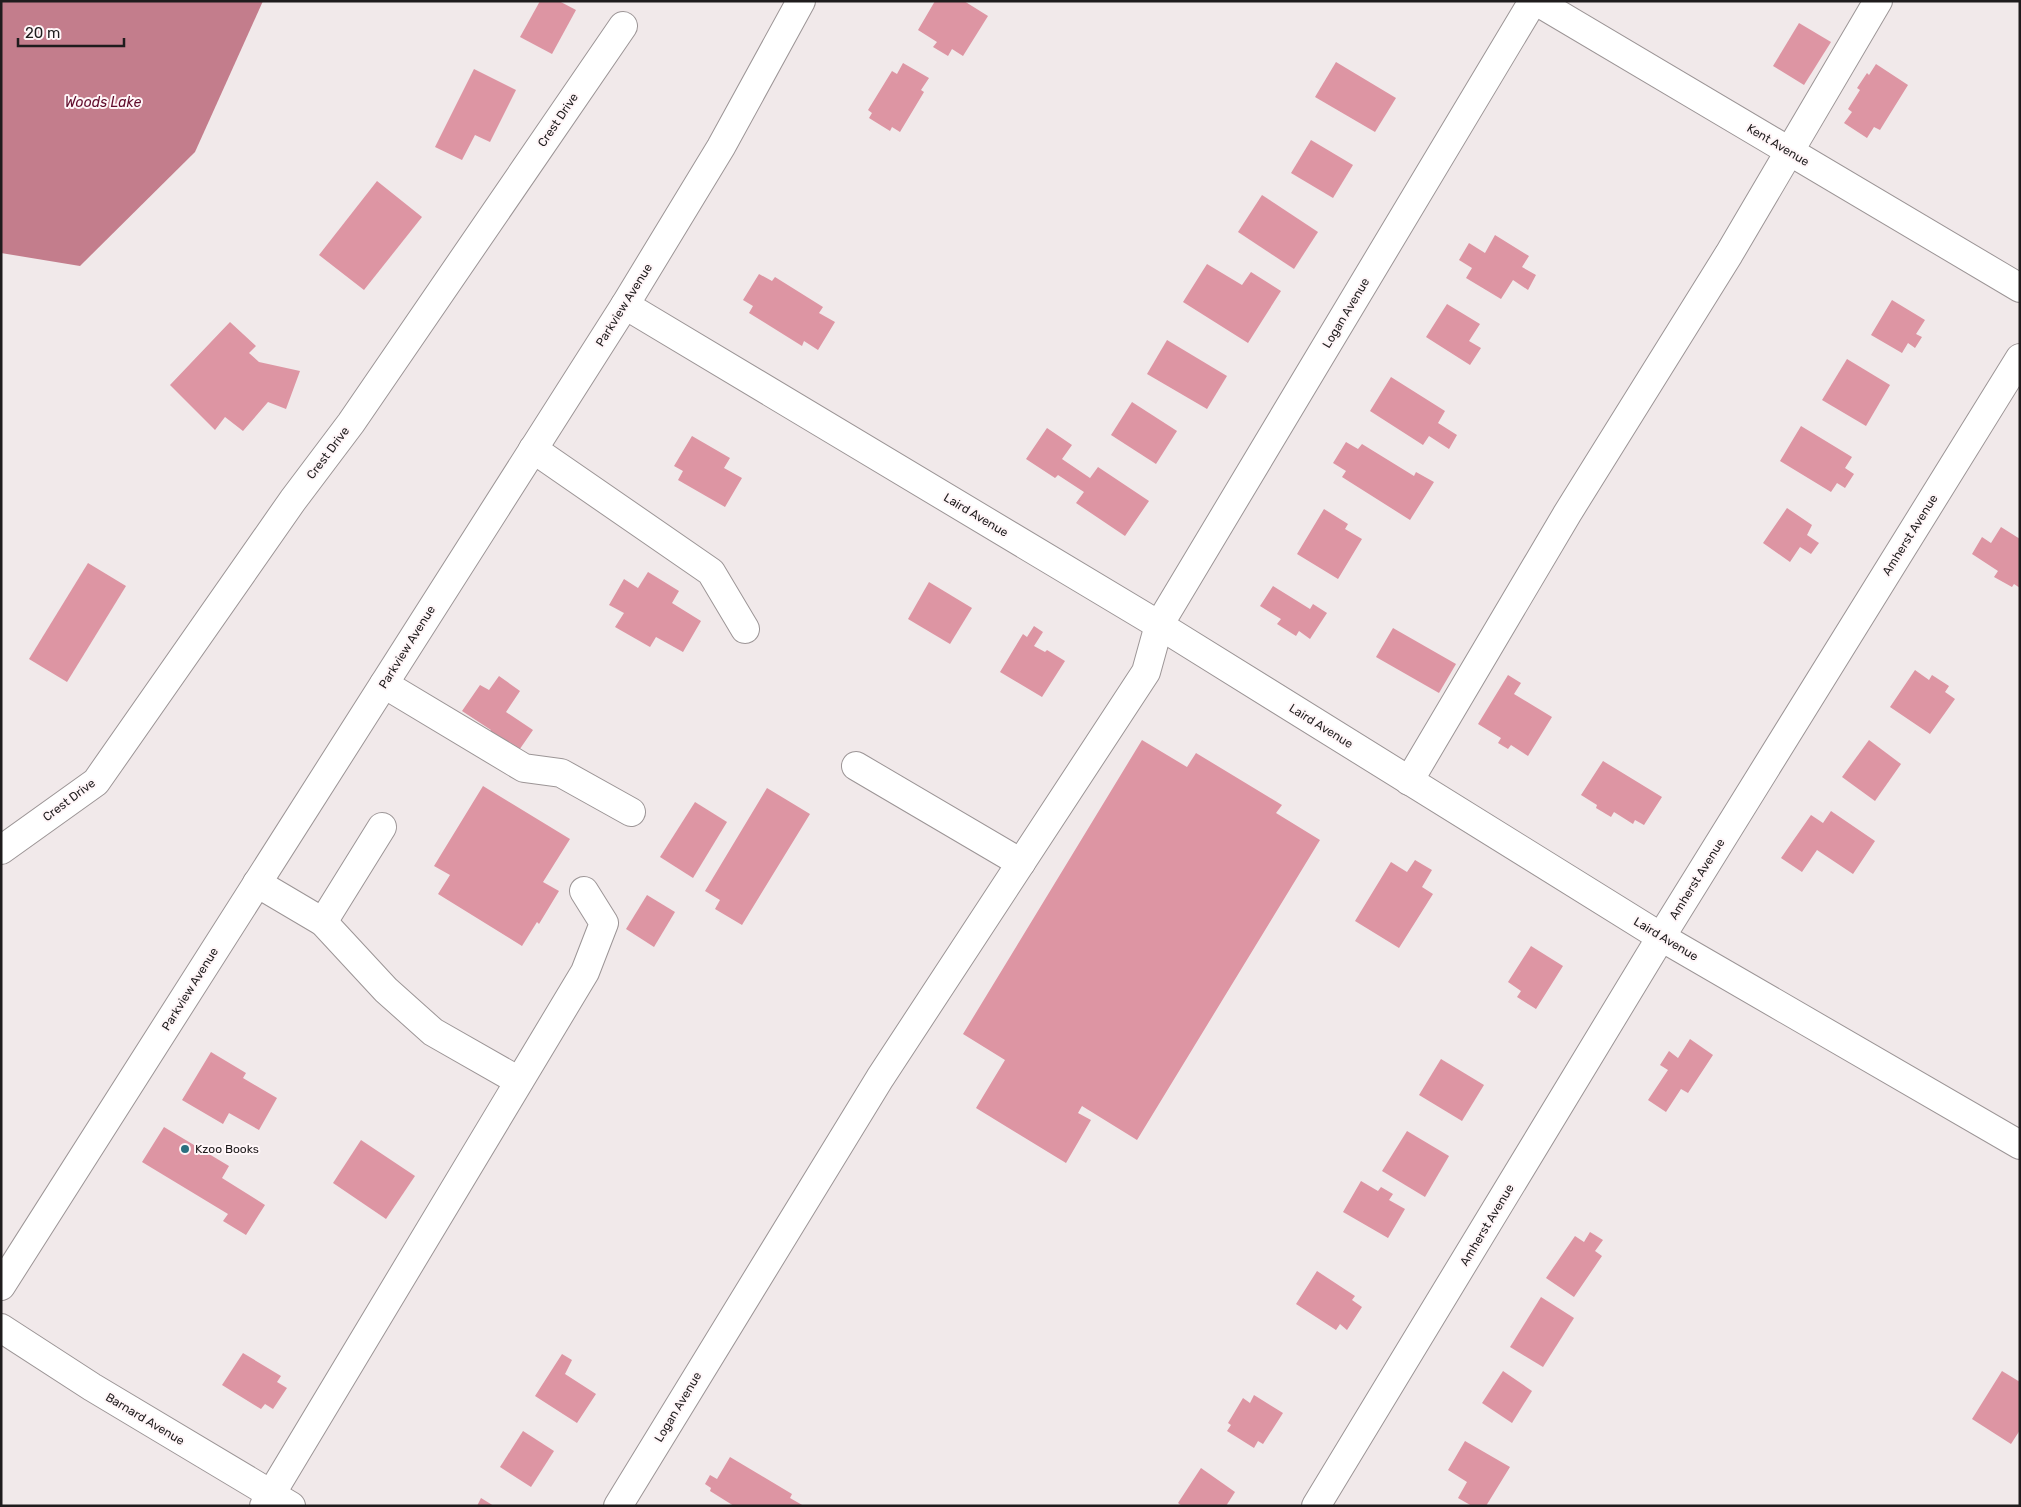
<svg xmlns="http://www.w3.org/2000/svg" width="2021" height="1507" viewBox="0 0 2021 1507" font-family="Rubik,sans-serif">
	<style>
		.water { fill: #c37d8c }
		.building { fill: #dd95a3 }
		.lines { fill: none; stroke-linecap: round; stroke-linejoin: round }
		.minor-casing { stroke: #9c9596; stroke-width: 30 }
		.minor { stroke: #fff; stroke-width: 28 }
		.poi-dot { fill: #2b6f7f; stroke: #fff6f8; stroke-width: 2 }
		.labels { text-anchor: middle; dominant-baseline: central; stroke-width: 4; stroke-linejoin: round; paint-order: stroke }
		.street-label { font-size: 12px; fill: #1f1c1d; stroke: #fff6f8 }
		.poi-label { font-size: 12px; fill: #1f1c1d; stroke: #fff6f8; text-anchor: start }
		.water-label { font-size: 14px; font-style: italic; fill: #610b2b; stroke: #fff6f8 }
	</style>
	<rect width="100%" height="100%" fill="#f1e9ea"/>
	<!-- water -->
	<polygon class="water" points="1,1 263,1 195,152 80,266 1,253"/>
	<!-- building -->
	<g class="building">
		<polygon points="540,1 559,1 576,10 552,54 520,37"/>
		<polygon points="935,1 964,1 988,16 963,56 952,49 948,56 933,47 937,42 918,30"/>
		<polygon points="1799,23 1831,42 1804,85 1773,66"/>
		<polygon points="1336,62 1396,98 1375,132 1315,97"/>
		<polygon points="903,63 929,78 921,90 924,92 900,132 892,127 890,131 869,118 872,113 868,110 892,71 897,74"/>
		<polygon points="1876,64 1908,85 1880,130 1874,127 1867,138 1844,123 1852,112 1848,109 1860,90 1857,88 1867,73 1869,75"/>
		<polygon points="474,69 516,90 490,142 475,135 462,160 435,147"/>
		<polygon points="1311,140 1353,165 1333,198 1291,173"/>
		<polygon points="377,181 422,217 364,290 319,255"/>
		<polygon points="1262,195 1318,232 1294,269 1238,232"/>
		<polygon points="1495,235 1529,256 1522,267 1536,275 1528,290 1513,280 1501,299 1466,278 1472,268 1459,260 1469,243 1485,253"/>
		<polygon points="1207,264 1242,285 1251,272 1281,291 1248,343 1183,302"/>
		<polygon points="759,274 772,281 775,277 823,307 819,313 835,322 818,350 804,341 802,346 749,313 753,306 743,300"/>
		<polygon points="1892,300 1925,320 1916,334 1922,337 1915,348 1908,343 1902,353 1871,335"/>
		<polygon points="1447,304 1480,324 1469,341 1481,348 1470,365 1426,337"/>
		<polygon points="230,322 256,346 249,353 259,362 300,371 286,409 268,402 243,431 225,417 215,430 170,385"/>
		<polygon points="1167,340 1227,376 1207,409 1147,374"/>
		<polygon points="1847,359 1890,385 1866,426 1822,400"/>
		<polygon points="1391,377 1445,411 1438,423 1457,435 1449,449 1429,436 1423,445 1370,411"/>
		<polygon points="1132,402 1177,431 1156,464 1111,435"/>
		<polygon points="1801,426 1852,457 1845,468 1854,474 1845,488 1837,483 1831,492 1780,461"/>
		<polygon points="1047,428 1072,445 1062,459 1090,478 1098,467 1149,501 1125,536 1076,503 1084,492 1058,475 1055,478 1026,459"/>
		<polygon points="692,436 730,458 724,468 742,478 725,507 678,480 683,471 674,466"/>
		<polygon points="1346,442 1358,449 1362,444 1414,476 1416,472 1434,482 1410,520 1342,477 1346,471 1333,463"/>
		<polygon points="1787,508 1812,525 1807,535 1819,543 1811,554 1800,547 1790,562 1763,543"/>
		<polygon points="1324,509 1348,524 1345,529 1362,539 1338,579 1297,554"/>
		<polygon points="2001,527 2020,539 2020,588 2014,584 2012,587 1994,577 1998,571 1972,554 1982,537 1991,543"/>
		<polygon points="88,563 126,586 67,682 29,659"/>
		<polygon points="648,572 679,591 672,603 701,621 683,652 656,637 650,647 615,627 624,613 609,605 624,579 638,588"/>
		<polygon points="929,582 972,608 950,644 908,619"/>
		<polygon points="1273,586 1310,609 1313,604 1327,613 1310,639 1299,631 1296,636 1277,624 1281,619 1260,606"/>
		<polygon points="1034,626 1043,632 1034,646 1045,652 1047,650 1065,661 1042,697 1000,672 1023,634 1027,637"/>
		<polygon points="1393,628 1456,664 1439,693 1376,657"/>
		<polygon points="1915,670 1929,680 1932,675 1949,686 1945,692 1955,699 1930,734 1890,707"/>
		<polygon points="1508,675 1521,683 1514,694 1552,717 1528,756 1511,745 1508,749 1498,743 1501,738 1478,724"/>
		<polygon points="499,676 520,691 506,712 533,730 515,756 487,737 491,730 462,711 480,685 489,690"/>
		<polygon points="1142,740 1187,767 1196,753 1282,805 1276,813 1320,840 1137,1140 1082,1106 1078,1113 1091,1120 1066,1163 976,1108 1005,1060 963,1034"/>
		<polygon points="1869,740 1901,764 1875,801 1842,777"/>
		<polygon points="1603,761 1662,797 1644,825 1635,820 1633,824 1614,812 1611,817 1596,808 1597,805 1581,795"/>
		<polygon points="483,786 570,839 543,882 559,891 539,924 537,922 522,946 438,894 450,875 434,866"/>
		<polygon points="767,788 810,814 742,925 715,909 720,900 705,891"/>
		<polygon points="695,802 727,822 693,878 660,857"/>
		<polygon points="1831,811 1875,841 1853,874 1817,850 1802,872 1781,858 1811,815 1823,823"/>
		<polygon points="1415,860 1432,870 1422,887 1433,894 1399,948 1355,921 1391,862 1407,872"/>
		<polygon points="647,895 675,912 654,947 626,929"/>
		<polygon points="1531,946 1563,966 1536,1009 1517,997 1521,991 1508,982"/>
		<polygon points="1690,1039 1713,1055 1688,1093 1681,1089 1666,1112 1648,1100 1668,1070 1660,1065 1669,1051 1678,1058"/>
		<polygon points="211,1052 246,1073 243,1078 277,1098 259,1130 229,1113 223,1124 182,1100"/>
		<polygon points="1441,1059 1484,1085 1462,1121 1419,1095"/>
		<polygon points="164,1127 229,1166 222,1178 265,1205 246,1235 223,1221 228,1214 142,1162"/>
		<polygon points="1407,1131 1449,1156 1425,1197 1382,1171"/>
		<polygon points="361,1140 415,1176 386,1219 333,1183"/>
		<polygon points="1361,1181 1378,1191 1381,1187 1393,1194 1389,1200 1405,1209 1388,1238 1343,1212"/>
		<polygon points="1590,1232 1603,1240 1595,1251 1602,1256 1574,1297 1546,1278 1575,1236 1584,1242"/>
		<polygon points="1317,1271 1355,1296 1352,1300 1362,1307 1347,1330 1340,1324 1336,1330 1296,1304"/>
		<polygon points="1541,1297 1574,1318 1543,1367 1510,1347"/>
		<polygon points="243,1353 281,1376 277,1382 287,1388 273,1409 265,1404 261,1409 222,1385"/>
		<polygon points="562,1354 572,1360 565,1374 596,1394 577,1423 535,1396"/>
		<polygon points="1503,1371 1532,1391 1512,1423 1482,1403"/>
		<polygon points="2002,1371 2020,1382 2020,1430 2011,1444 1972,1419"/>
		<polygon points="1254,1395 1283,1413 1263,1444 1258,1441 1254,1448 1227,1431 1231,1425 1228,1423 1243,1398 1250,1403"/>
		<polygon points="523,1431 554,1451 531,1487 500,1467"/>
		<polygon points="1465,1441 1510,1467 1486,1506 1472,1506 1458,1498 1467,1482 1448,1470"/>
		<polygon points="730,1457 792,1494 790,1498 804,1506 734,1506 710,1491 711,1488 705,1484 710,1475 717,1479"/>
		<polygon points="1201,1468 1235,1492 1226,1506 1182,1506 1178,1503"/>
		<polygon points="481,1498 494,1506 477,1506"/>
	</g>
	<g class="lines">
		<defs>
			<g id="minor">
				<polyline points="1536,1 2020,288"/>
				<polyline points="625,305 1159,625 1661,937 2020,1145"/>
				<polyline points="533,449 711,572 745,629"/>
				<polyline points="384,684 524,768 561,773 631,812"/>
				<polyline points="856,766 1021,863"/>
				<polyline points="1409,781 1567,514 1729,254 1878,1"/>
				<polyline points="1,850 96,782 293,500 351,423 623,26"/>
				<polyline points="257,883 323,922 386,990 433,1032 519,1081"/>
				<polyline points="323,922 382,827"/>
				<polyline points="1,1286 625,305 721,147 801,1"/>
				<polyline points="1,1328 92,1387 291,1506"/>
				<polyline points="264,1506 585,972 604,923 584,891"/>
				<polyline points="618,1506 880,1078 1146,672 1159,625 1533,1"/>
				<polyline points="1316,1506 1661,937 2020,358"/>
			</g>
		</defs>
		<!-- minor casing -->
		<use href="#minor" class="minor-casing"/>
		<!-- minor -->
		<use href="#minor" class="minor"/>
	</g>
	<!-- markers -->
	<circle class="poi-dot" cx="185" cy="1149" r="5"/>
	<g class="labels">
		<!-- street labels -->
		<g class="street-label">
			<text transform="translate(558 120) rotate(-56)">Crest Drive</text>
			<text transform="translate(1778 145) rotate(31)">Kent Avenue</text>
			<text transform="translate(624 305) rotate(-58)">Parkview Avenue</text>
			<text transform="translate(1346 313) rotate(-59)">Logan Avenue</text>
			<text transform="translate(328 453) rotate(-53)">Crest Drive</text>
			<text transform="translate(976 515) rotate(31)">Laird Avenue</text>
			<text transform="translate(1910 535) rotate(-58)">Amherst Avenue</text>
			<text transform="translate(407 647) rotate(-58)">Parkview Avenue</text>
			<text transform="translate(1321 726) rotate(32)">Laird Avenue</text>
			<text transform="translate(69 800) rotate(-37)">Crest Drive</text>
			<text transform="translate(1697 879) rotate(-58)">Amherst Avenue</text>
			<text transform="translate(1666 939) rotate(31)">Laird Avenue</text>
			<text transform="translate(190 989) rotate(-58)">Parkview Avenue</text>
			<text transform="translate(1487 1225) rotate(-59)">Amherst Avenue</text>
			<text transform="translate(678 1407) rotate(-59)">Logan Avenue</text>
			<text transform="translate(145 1419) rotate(31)">Barnard Avenue</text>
		</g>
		<!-- poi labels -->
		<g class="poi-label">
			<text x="195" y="1149">Kzoo Books</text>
		</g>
		<!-- water labels -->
		<g class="water-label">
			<text x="103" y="102">Woods Lake</text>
		</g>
	</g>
	<!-- border -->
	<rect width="2021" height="1507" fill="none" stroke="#1f1c1d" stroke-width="5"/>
	<!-- scale -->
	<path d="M18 38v8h106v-8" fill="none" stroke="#1f1c1d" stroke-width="2.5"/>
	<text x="25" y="38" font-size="15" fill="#1f1c1d" stroke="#fff6f8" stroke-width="4" paint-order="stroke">20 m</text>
</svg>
